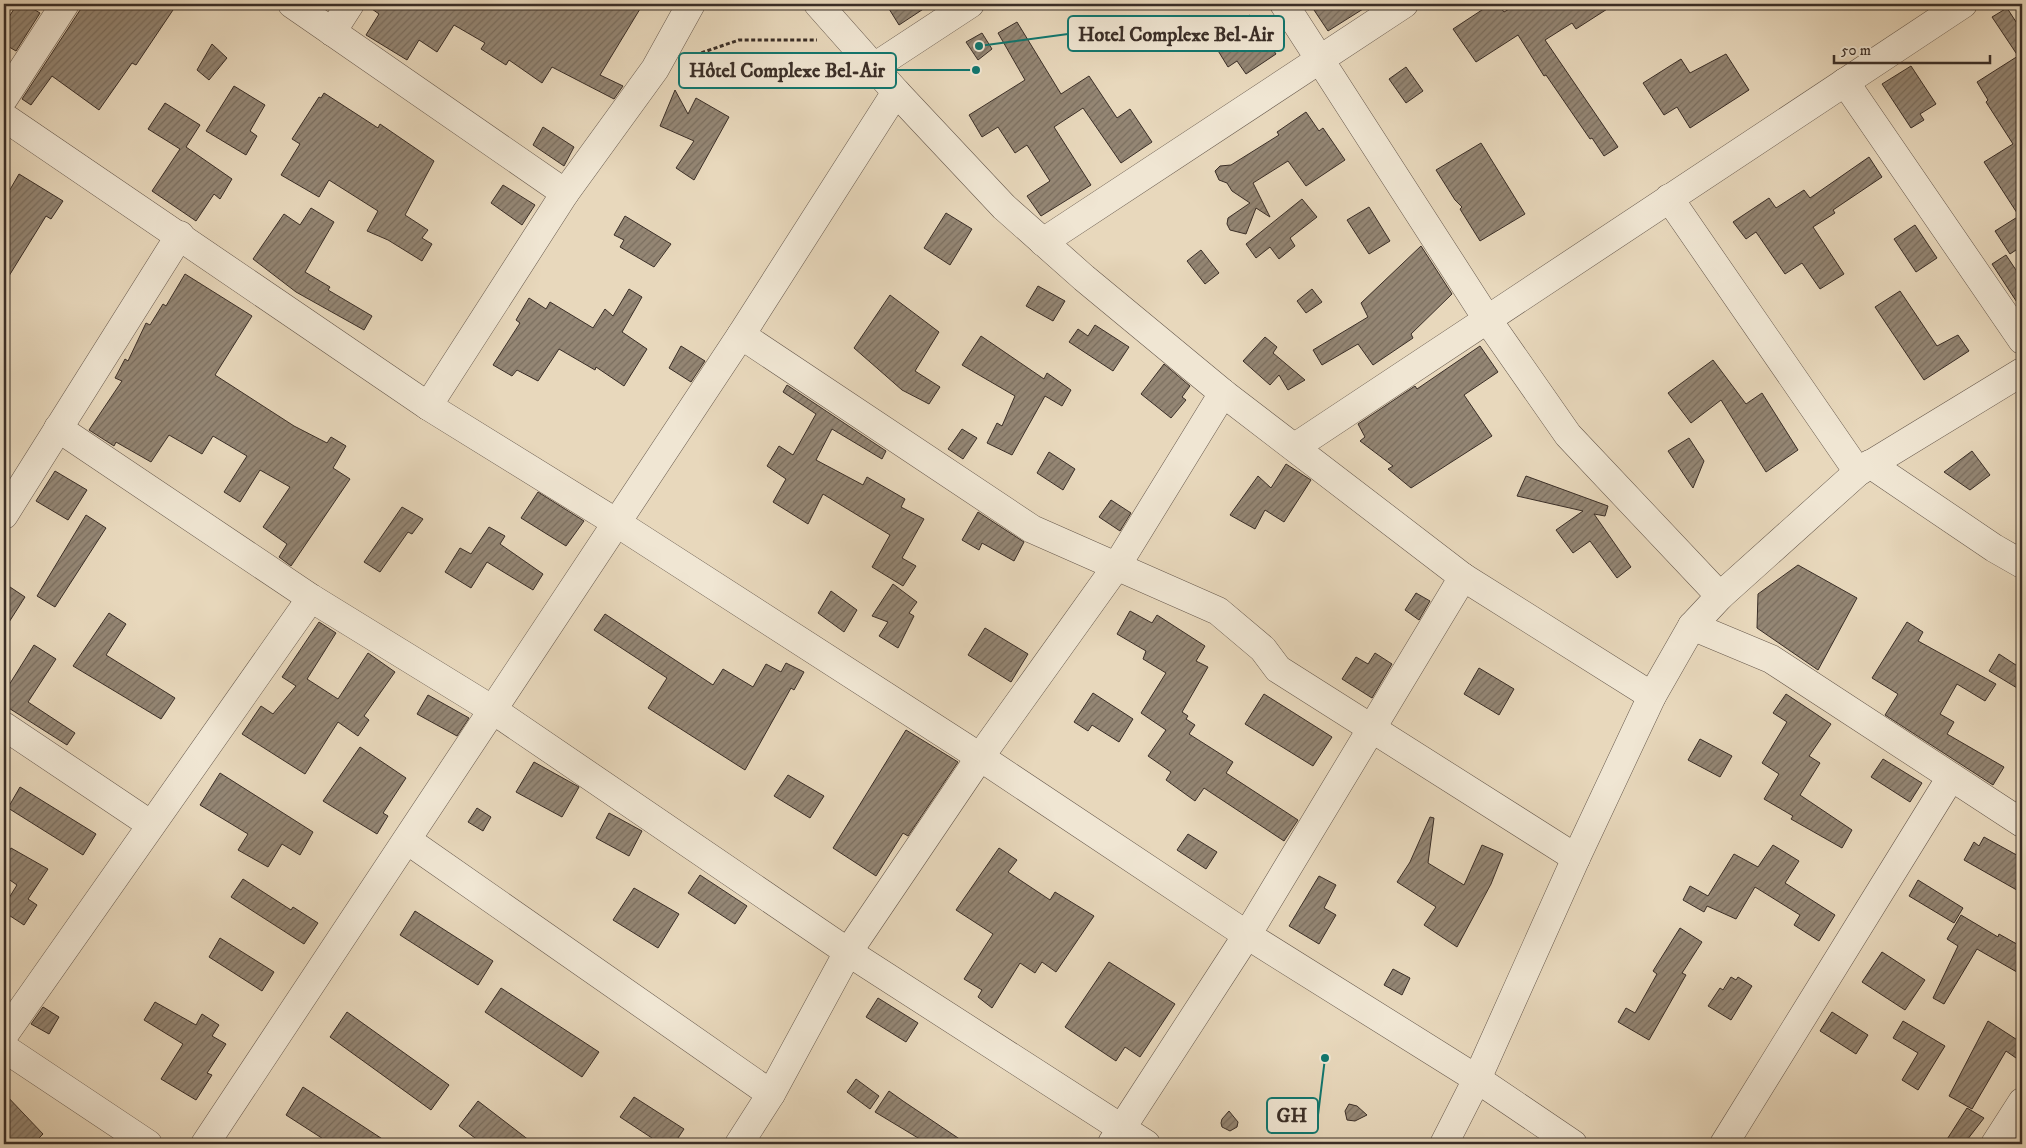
<svg xmlns="http://www.w3.org/2000/svg" width="2026" height="1148" viewBox="0 0 2026 1148" font-family="'IM FELL DW Pica',serif">
	<style>
		.building { fill: url(#building-hatch); stroke: #3a2e27 }
		.lines { fill: none; stroke-linecap: round; stroke-linejoin: round }
		.minor-casing { stroke: #66584c; stroke-width: 29 }
		.path { stroke: #3a2e27; stroke-width: 3; stroke-dasharray: 4 2.5; stroke-linecap: butt }
		.minor { stroke: #f0e6d3; stroke-width: 28 }
		.leader { fill: none; stroke: #0f766e; stroke-width: 2 }
		.callout-dot { fill: #0f766e; stroke: #f0e6d3; stroke-width: 2 }
		.callout { fill: #f0e6d3; stroke: #0f766e; stroke-width: 2 }
		.callout-label { font-size: 20px; text-anchor: middle; font-weight: bold; fill: #3a2e27 }
	</style>
	<defs>
		<pattern id="building-hatch" width="6" height="6" patternUnits="userSpaceOnUse" patternTransform="scale(1.25)"><rect width="6" height="6" fill="#948674"/><path d="M-1 1l2-2M0 6l6-6M5 7l2-2" fill="none" stroke="#7a6e5f"/></pattern>
	</defs>
	<rect width="100%" height="100%" fill="#e8d8bc"/>
	<filter id="stains"><feTurbulence type="fractalNoise" baseFrequency=".004" numOctaves="4"/><feColorMatrix values="0 0 0 0 .2 0 0 0 0 .09 0 0 0 0 .02 0 0 0 .5 -.17"/></filter>
	<radialGradient id="worn" r=".72"><stop offset=".6" stop-color="#630" stop-opacity="0"/><stop offset="1" stop-color="#630" stop-opacity=".3"/></radialGradient>
	<!-- building -->
	<g class="building">
		<polygon points="17,4 25,4 40,13 16,51 4,44 4,25"/>
		<polygon points="84,4 177,4 136,65 132,63 99,110 52,76 31,105 22,99"/>
		<polygon points="365,4 643,4 600,75 623,86 614,99 552,67 542,83 509,60 506,65 481,49 485,43 454,25 437,52 419,40 407,60 366,35 379,14"/>
		<polygon points="886,4 931,4 899,25"/>
		<polygon points="1310,4 1371,4 1328,31"/>
		<polygon points="1491,4 1498,4 1504,12 1518,4 1615,4 1576,29 1572,23 1545,40 1618,147 1604,156 1592,138 1590,139 1546,75 1544,76 1518,35 1476,62 1453,29"/>
		<polygon points="2007,8 2022,31 2022,246 2010,254 1995,231 2019,216 1984,162 2013,144 1986,102 1988,100 1977,82 2018,56 1992,17"/>
		<polygon points="1250,15 1276,54 1246,74 1237,61 1228,67 1217,49 1226,43 1220,34"/>
		<polygon points="1017,22 1061,94 1089,76 1117,118 1130,109 1152,142 1121,163 1083,108 1054,127 1091,185 1041,216 1027,196 1050,181 1027,145 1015,153 998,127 982,137 969,115 1025,80 998,33"/>
		<polygon points="982,33 992,49 978,60 966,42"/>
		<polygon points="212,44 227,58 209,80 197,70"/>
		<polygon points="1726,54 1749,90 1690,128 1677,107 1664,115 1643,83 1681,59 1690,73"/>
		<polygon points="1911,66 1936,104 1920,114 1924,120 1911,128 1882,84"/>
		<polygon points="1406,67 1423,91 1406,103 1389,79"/>
		<polygon points="234,86 265,105 250,131 257,136 246,155 206,131"/>
		<polygon points="675,90 688,114 696,98 729,117 694,180 676,168 694,141 660,126"/>
		<polygon points="324,93 378,128 380,124 434,161 405,215 428,230 422,238 432,244 422,261 388,240 367,231 378,211 329,180 319,197 281,175 300,144 292,139 319,97 321,98"/>
		<polygon points="165,103 200,125 186,147 232,179 220,199 214,194 196,221 152,191 180,149 148,129"/>
		<polygon points="1306,112 1319,131 1323,128 1345,160 1306,186 1288,161 1253,183 1270,217 1256,208 1246,234 1230,230 1227,224 1228,218 1250,203 1232,191 1227,183 1219,180 1215,171 1220,166 1231,165 1279,135 1277,132"/>
		<polygon points="543,127 574,147 564,166 533,145"/>
		<polygon points="1481,143 1525,214 1480,241 1460,209 1462,207 1455,200 1436,170"/>
		<polygon points="1869,157 1882,177 1833,210 1835,213 1813,227 1844,274 1820,289 1802,263 1785,274 1756,232 1746,239 1733,222 1769,198 1776,208 1804,190 1810,198"/>
		<polygon points="19,174 63,201 51,219 46,216 4,284 4,200"/>
		<polygon points="503,185 535,205 522,225 491,203"/>
		<polygon points="1302,199 1317,217 1290,238 1295,246 1279,259 1270,247 1256,258 1246,244"/>
		<polygon points="1369,207 1390,241 1369,254 1347,220"/>
		<polygon points="311,208 334,222 305,272 330,287 328,290 372,316 364,330 296,292 253,259 284,214 300,225"/>
		<polygon points="946,213 972,229 950,265 924,248"/>
		<polygon points="625,216 671,244 654,267 620,247 624,240 614,235"/>
		<polygon points="1915,225 1937,258 1916,272 1894,239"/>
		<polygon points="1421,246 1452,294 1411,334 1413,338 1373,365 1358,344 1322,365 1313,350 1368,317 1361,303"/>
		<polygon points="1201,250 1219,273 1205,284 1187,261"/>
		<polygon points="2006,255 2022,279 2022,310 1992,264"/>
		<polygon points="185,274 252,316 215,375 294,426 327,443 331,437 346,446 333,468 350,479 291,566 279,557 287,544 263,527 290,487 260,470 240,502 224,492 247,456 213,436 202,454 169,435 151,462 116,442 114,446 89,430 122,381 115,378 125,359 128,361 146,323 150,325 163,304 166,306"/>
		<polygon points="1038,286 1065,301 1053,321 1026,306"/>
		<polygon points="629,289 642,297 622,332 647,349 624,386 596,367 595,370 559,349 538,381 517,370 512,376 493,365 520,323 516,320 529,298 546,309 550,302 593,328 605,309 613,316"/>
		<polygon points="1312,289 1322,302 1306,313 1297,301"/>
		<polygon points="1900,291 1937,346 1958,335 1969,351 1924,380 1875,307"/>
		<polygon points="890,295 939,332 915,371 940,387 929,404 902,390 854,348"/>
		<polygon points="1095,325 1129,347 1113,371 1069,342 1078,329 1088,336"/>
		<polygon points="981,336 1044,379 1047,373 1071,390 1062,406 1045,396 1012,455 987,443 997,423 1002,426 1015,396 962,365"/>
		<polygon points="1265,337 1277,347 1273,353 1305,380 1288,390 1279,375 1270,385 1243,361"/>
		<polygon points="681,346 705,361 691,382 669,368"/>
		<polygon points="1480,346 1498,372 1464,395 1492,436 1411,488 1388,469 1393,466 1360,441 1365,437 1358,424 1415,386 1417,389"/>
		<polygon points="1713,360 1746,404 1762,393 1798,450 1766,472 1721,400 1691,423 1668,393"/>
		<polygon points="1164,364 1190,386 1182,397 1186,400 1171,418 1141,394"/>
		<polygon points="787,385 886,451 882,459 832,429 816,460 863,485 867,477 905,499 901,507 924,519 902,558 916,566 903,586 872,567 890,535 823,494 808,524 773,502 786,479 767,466 779,446 793,455 816,414 783,392"/>
		<polygon points="962,429 977,438 963,459 948,449"/>
		<polygon points="1689,438 1704,461 1693,488 1668,451"/>
		<polygon points="1972,451 1990,475 1970,490 1944,472"/>
		<polygon points="1049,452 1075,469 1063,490 1037,473"/>
		<polygon points="1286,464 1311,480 1284,522 1265,510 1255,529 1230,515 1258,476 1271,488"/>
		<polygon points="55,471 87,490 68,520 36,501"/>
		<polygon points="1526,476 1608,506 1605,516 1594,514 1631,567 1617,578 1590,541 1573,553 1556,530 1583,511 1517,496"/>
		<polygon points="538,492 584,521 566,546 521,518"/>
		<polygon points="1111,500 1131,513 1120,531 1099,517"/>
		<polygon points="402,507 423,519 412,534 408,532 380,572 364,562"/>
		<polygon points="978,512 1024,542 1014,561 982,543 979,550 962,540"/>
		<polygon points="86,515 106,528 55,607 37,596"/>
		<polygon points="489,527 505,536 500,544 543,574 533,590 487,562 471,588 445,572 460,548 471,554"/>
		<polygon points="1798,565 1857,598 1818,670 1757,628 1758,594"/>
		<polygon points="4,583 25,597 4,630"/>
		<polygon points="893,584 917,602 909,613 914,616 898,648 879,636 888,622 872,616"/>
		<polygon points="831,591 857,610 844,632 818,613"/>
		<polygon points="1416,593 1430,601 1419,620 1405,610"/>
		<polygon points="1130,611 1152,623 1157,615 1205,646 1196,661 1208,667 1182,712 1188,716 1186,719 1195,725 1189,734 1233,762 1226,773 1298,820 1284,841 1204,788 1195,801 1166,780 1171,772 1148,756 1166,730 1141,713 1166,673 1143,659 1146,651 1117,634"/>
		<polygon points="109,613 126,624 106,655 175,698 161,719 73,666"/>
		<polygon points="605,614 713,685 723,669 753,687 766,664 781,672 786,663 804,672 794,690 791,688 745,770 648,708 667,678 594,630"/>
		<polygon points="319,622 336,633 307,679 338,699 368,653 395,672 364,716 369,720 358,736 338,722 305,774 242,734 261,706 273,714 296,686 282,677"/>
		<polygon points="1907,622 1923,632 1918,641 1996,684 1985,701 1957,684 1940,714 1954,722 1947,734 2004,767 1993,785 1885,715 1898,694 1872,678"/>
		<polygon points="985,628 1028,654 1011,682 968,655"/>
		<polygon points="34,645 56,659 28,702 75,733 67,745 4,705 4,693"/>
		<polygon points="1375,653 1392,664 1372,698 1342,679 1356,657 1368,664"/>
		<polygon points="1999,654 2022,669 2022,691 1989,671"/>
		<polygon points="1479,668 1514,689 1499,715 1464,694"/>
		<polygon points="1093,693 1133,719 1119,742 1092,725 1088,731 1074,722"/>
		<polygon points="1264,694 1332,737 1313,766 1245,724"/>
		<polygon points="1786,694 1831,724 1809,756 1820,763 1800,795 1852,830 1842,848 1791,819 1793,816 1764,799 1779,774 1762,763 1787,722 1773,713"/>
		<polygon points="428,695 469,718 457,736 417,714"/>
		<polygon points="906,730 958,762 908,836 903,833 876,876 833,848"/>
		<polygon points="1700,739 1732,756 1720,777 1688,760"/>
		<polygon points="360,747 406,778 383,813 388,816 377,834 323,801"/>
		<polygon points="1883,759 1922,783 1910,802 1871,777"/>
		<polygon points="534,762 579,787 562,817 516,792"/>
		<polygon points="220,773 313,832 300,855 282,844 268,867 238,850 248,834 200,805"/>
		<polygon points="788,775 824,796 810,818 774,796"/>
		<polygon points="20,787 96,834 83,855 8,808"/>
		<polygon points="477,808 491,817 483,831 468,822"/>
		<polygon points="609,813 642,831 629,856 596,838"/>
		<polygon points="1430,817 1434,818 1428,863 1464,885 1482,845 1503,854 1491,884 1457,947 1424,925 1436,907 1397,882 1410,862"/>
		<polygon points="1188,834 1217,852 1206,869 1177,850"/>
		<polygon points="1984,837 2022,858 2022,893 1964,860 1974,842 1979,846"/>
		<polygon points="1773,845 1799,861 1785,883 1835,915 1819,941 1794,925 1800,915 1755,887 1736,919 1707,906 1704,912 1683,900 1690,886 1708,896 1734,854 1758,867"/>
		<polygon points="11,848 48,869 28,899 37,905 24,925 4,912 4,906 17,885 4,876 4,860"/>
		<polygon points="999,848 1017,860 1008,872 1050,900 1055,892 1094,916 1056,972 1042,962 1035,973 1020,963 992,1008 978,997 982,990 964,979 993,934 956,910"/>
		<polygon points="700,875 747,906 735,924 688,893"/>
		<polygon points="1319,876 1336,885 1324,908 1336,915 1319,944 1289,926"/>
		<polygon points="243,879 291,910 293,907 318,923 304,944 231,897"/>
		<polygon points="1918,880 1963,908 1954,923 1909,896"/>
		<polygon points="634,888 679,914 658,948 613,920"/>
		<polygon points="415,911 493,961 478,985 400,935"/>
		<polygon points="1961,915 1998,937 1999,934 2022,947 2022,975 1977,949 1944,1004 1933,998 1958,946 1947,939"/>
		<polygon points="1680,928 1702,942 1682,973 1686,975 1649,1040 1618,1022 1626,1008 1635,1013 1657,974 1653,971"/>
		<polygon points="220,938 274,972 262,991 209,957"/>
		<polygon points="1882,952 1925,980 1905,1010 1862,982"/>
		<polygon points="1109,962 1175,1004 1140,1057 1125,1047 1116,1061 1065,1027"/>
		<polygon points="1393,969 1410,978 1402,995 1384,985"/>
		<polygon points="1731,977 1736,980 1738,977 1752,986 1731,1020 1708,1006 1720,988 1723,990"/>
		<polygon points="501,988 599,1052 582,1077 485,1012"/>
		<polygon points="878,998 918,1023 906,1042 866,1017"/>
		<polygon points="155,1002 196,1025 202,1014 219,1025 212,1036 226,1044 207,1073 212,1075 196,1100 161,1079 183,1044 144,1020"/>
		<polygon points="43,1007 59,1017 49,1034 31,1024"/>
		<polygon points="347,1012 449,1085 431,1110 330,1037"/>
		<polygon points="1832,1012 1868,1035 1856,1054 1820,1031"/>
		<polygon points="1903,1021 1945,1046 1918,1090 1902,1080 1918,1053 1893,1038"/>
		<polygon points="1988,1021 2022,1043 2022,1049 2016,1058 2006,1051 1972,1109 1949,1096"/>
		<polygon points="856,1079 879,1096 870,1109 847,1092"/>
		<polygon points="303,1087 390,1144 331,1144 286,1115"/>
		<polygon points="889,1091 903,1101 967,1144 928,1144 875,1112"/>
		<polygon points="4,1093 43,1134 33,1144 10,1144 4,1138"/>
		<polygon points="634,1097 684,1129 674,1144 661,1144 620,1117"/>
		<polygon points="478,1101 534,1144 483,1144 459,1126"/>
		<polygon points="1349,1104 1357,1106 1367,1115 1355,1121 1347,1120 1345,1111"/>
		<polygon points="1967,1108 1984,1118 1964,1144 1944,1144"/>
		<polygon points="1229,1111 1238,1122 1237,1127 1230,1131 1222,1127 1221,1123 1222,1119"/>
	</g>
	<g class="lines">
		<defs>
			<g id="minor">
				<polyline points="292,4 565,193"/>
				<polyline points="818,4 896,92 1004,207 1084,278 1223,393 1463,577 1652,696"/>
				<polyline points="1284,4 1487,319 1568,435 1720,596"/>
				<polyline points="332,32 350,4"/>
				<polyline points="874,67 970,4"/>
				<polyline points="1845,82 2022,340"/>
				<polyline points="4,98 65,4"/>
				<polyline points="4,117 428,406 617,523 980,757 1247,935 1477,1079 1573,1144"/>
				<polyline points="1669,198 1858,472"/>
				<polyline points="1043,242 1404,4"/>
				<polyline points="741,335 1032,529 1218,611 1263,649 1278,669 1576,858"/>
				<polyline points="428,406 565,193 655,69 691,4"/>
				<polyline points="58,428 311,598 493,710 848,952 1146,1144"/>
				<polyline points="1295,447 1963,4"/>
				<polyline points="1870,464 1994,548 2022,564"/>
				<polyline points="4,515 180,235"/>
				<polyline points="1692,626 1771,659 2022,823"/>
				<polyline points="4,726 150,824"/>
				<polyline points="407,840 771,1094"/>
				<polyline points="4,1035 311,598"/>
				<polyline points="4,1048 148,1144"/>
				<polyline points="1112,1143 1247,935 1463,577"/>
				<polyline points="205,1144 741,335 896,92"/>
				<polyline points="739,1144 771,1094 848,952 980,757 1116,567 1223,393"/>
				<polyline points="1444,1144 1477,1079 1576,858 1652,696 1692,626 1720,596 1858,472 2022,372"/>
				<polyline points="1724,1144 1951,777"/>
				<polyline points="1995,1144 2022,1102"/>
			</g>
		</defs>
		<!-- minor casing -->
		<use href="#minor" class="minor-casing"/>
		<!-- path -->
		<polyline class="path" points="689,57 739,40 817,40"/>
		<!-- minor -->
		<use href="#minor" class="minor"/>
	</g>
	<!-- callouts -->
	<path class="leader" d="M979 46L1068 34M976 70L896 70M1325 1058L1318 1115"/>
	<g class="callout-dot">
		<circle cx="979" cy="46" r="5"/>
		<circle cx="976" cy="70" r="5"/>
		<circle cx="1325" cy="1058" r="5"/>
	</g>
	<g class="callout">
		<rect x="1068" y="16" width="216" height="35" rx="5"/>
		<rect x="679" y="53" width="217" height="35" rx="5"/>
		<rect x="1267" y="1098" width="51" height="35" rx="5"/>
	</g>
	<g class="callout-label">
		<text x="1176" y="41">Hotel Complexe Bel-Air</text>
		<text x="787" y="77">Hôtel Complexe Bel-Air</text>
		<text x="1292" y="1122">GH</text>
	</g>
	<!-- margin -->
	<rect width="2026" height="1148" fill="none" stroke="#e8d8bc" stroke-width="20"/>
	<rect x="5" y="5" width="2016" height="1138" fill="none" stroke="#3a2e27" stroke-width="2.5"/>
	<rect x="10" y="10" width="2006" height="1128" fill="none" stroke="#3a2e27"/>
	<!-- scale -->
	<path d="M1834 55v8h156v-8" fill="none" stroke="#3a2e27" stroke-width="2.5"/>
	<text x="1841" y="55" font-size="15" fill="#3a2e27" stroke="#f0e6d3" stroke-width="4" paint-order="stroke">50 m</text>
	<rect width="100%" height="100%" filter="url(#stains)"/>
	<rect width="100%" height="100%" fill="url(#worn)"/>
</svg>
